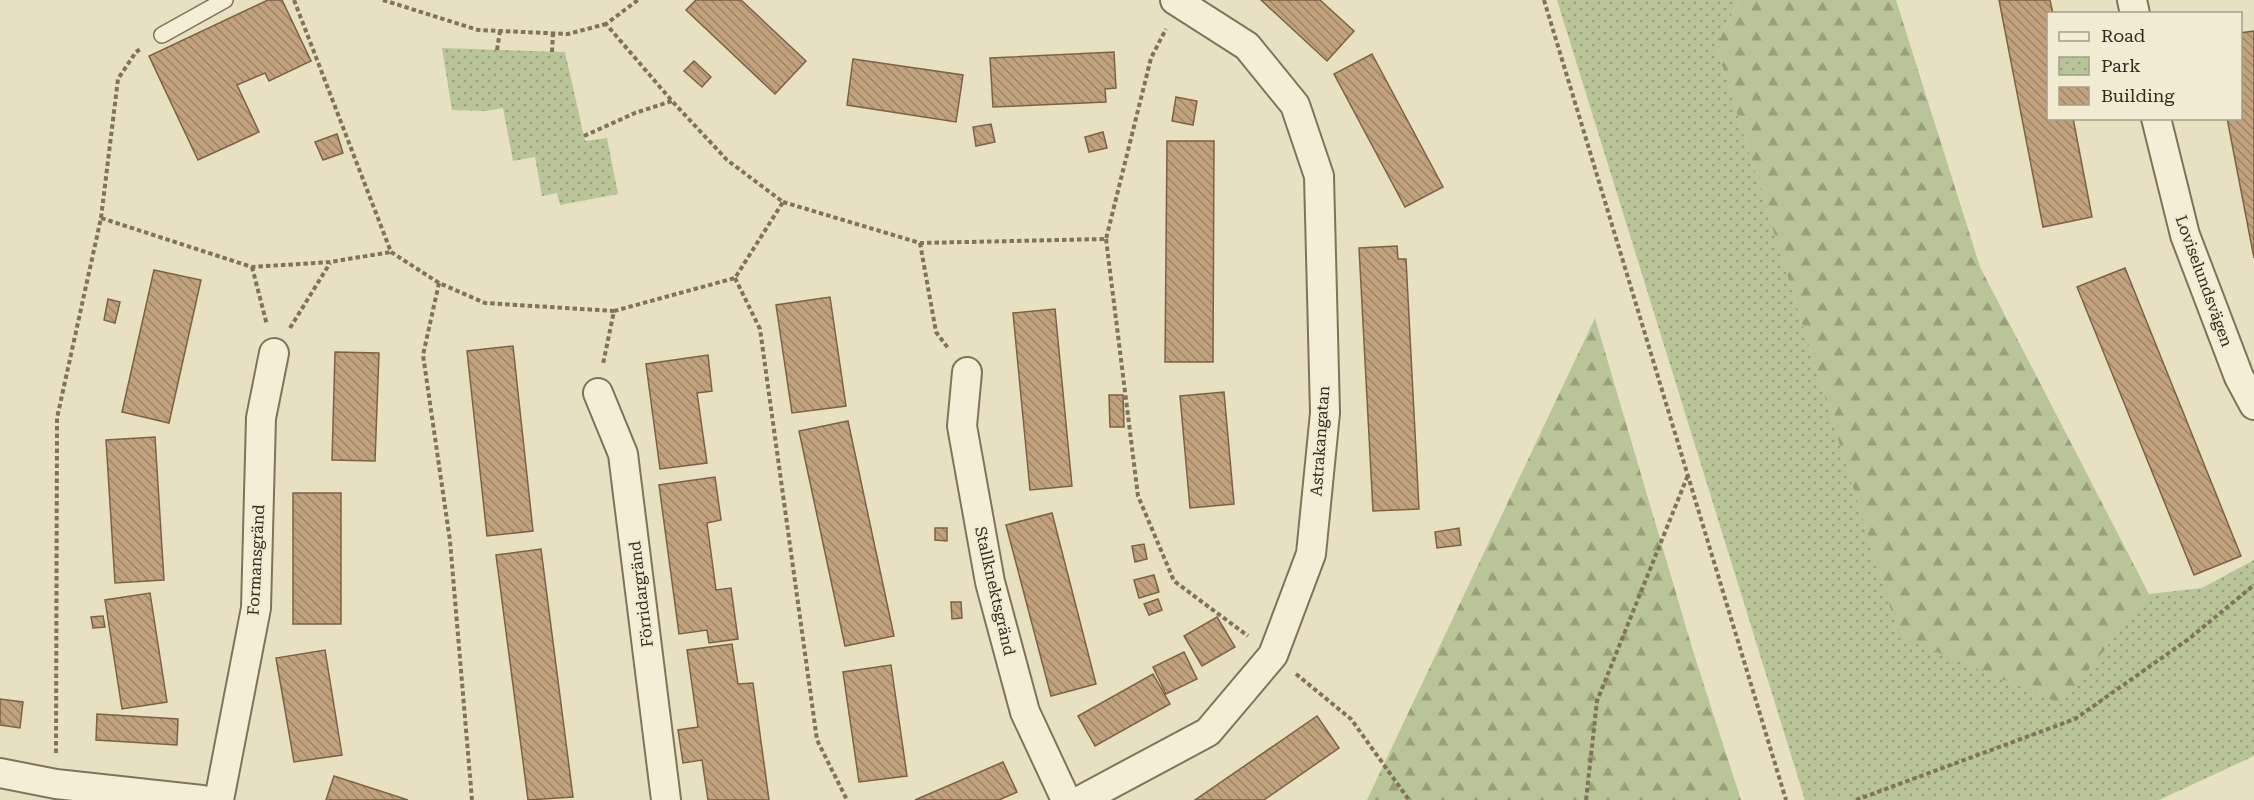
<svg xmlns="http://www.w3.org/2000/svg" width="2254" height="800" viewBox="0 0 2254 800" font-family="'Roboto Serif',serif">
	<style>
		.forest { fill: url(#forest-firs) }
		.park { fill: url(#park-dots) }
		.building { fill: url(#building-back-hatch); stroke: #7b6245; stroke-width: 1.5 }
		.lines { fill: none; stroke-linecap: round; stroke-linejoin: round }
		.service-casing { stroke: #7f735c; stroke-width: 18 }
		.minor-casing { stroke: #7f735c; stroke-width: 32 }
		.path { stroke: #7f735c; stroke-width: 4; stroke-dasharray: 4.5 3; stroke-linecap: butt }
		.service { stroke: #f3eed4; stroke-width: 15 }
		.minor { stroke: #f3eed4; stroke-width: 28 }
		.labels { text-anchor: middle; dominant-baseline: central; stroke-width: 4.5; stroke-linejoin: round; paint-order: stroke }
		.street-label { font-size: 16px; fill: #312a1e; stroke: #f0ebd1 }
	</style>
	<defs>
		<pattern id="forest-firs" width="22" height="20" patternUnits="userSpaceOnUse" patternTransform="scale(1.5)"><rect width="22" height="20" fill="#b9c498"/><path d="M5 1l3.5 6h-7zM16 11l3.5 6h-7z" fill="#979f7b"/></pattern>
		<pattern id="park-dots" width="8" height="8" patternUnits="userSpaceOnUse" patternTransform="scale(1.5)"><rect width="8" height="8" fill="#b9c498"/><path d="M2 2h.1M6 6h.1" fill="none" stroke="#979f7b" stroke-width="1.8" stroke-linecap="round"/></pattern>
		<pattern id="building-back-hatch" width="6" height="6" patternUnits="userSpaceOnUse" patternTransform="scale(1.5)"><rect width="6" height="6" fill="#c1a27d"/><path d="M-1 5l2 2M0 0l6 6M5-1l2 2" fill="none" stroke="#9d8466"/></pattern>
	</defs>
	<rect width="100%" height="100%" fill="#e7e1c2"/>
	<!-- forest -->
	<g class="forest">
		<polygon points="1739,0 1896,0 1980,267 2149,594 2061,705 1899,637 1716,46"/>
		<polygon points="1595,318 1693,651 1741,800 1367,800"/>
	</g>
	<!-- park -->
	<g class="park">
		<polygon points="1557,0 1739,0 1716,46 1899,636 2061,704 2149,594 2202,588 2254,560 2254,756 2159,800 1805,800"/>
		<polygon points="442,48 565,52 585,141 607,138 618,194 560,205 557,193 542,196 535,157 513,161 503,108 486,111 452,110"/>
	</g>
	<!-- building -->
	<g class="building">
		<polygon points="268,0 282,0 311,61 269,81 265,73 237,85 259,132 198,160 149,56"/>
		<polygon points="696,0 741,0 806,61 775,94 686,10"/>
		<polygon points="1261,0 1320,0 1354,31 1327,61"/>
		<polygon points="1999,0 2050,0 2053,14 2048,14 2048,118 2073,118 2092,217 2043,227"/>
		<polygon points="2254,31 2254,258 2227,118 2240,118 2240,33"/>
		<polygon points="1114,52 1116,88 1105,89 1106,102 993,107 990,58"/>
		<polygon points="1372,54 1443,187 1405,207 1334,74"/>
		<polygon points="853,59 963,75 956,122 847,105"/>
		<polygon points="694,61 711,77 702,87 684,71"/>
		<polygon points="1176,97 1197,101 1193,125 1172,121"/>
		<polygon points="991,124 995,142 976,146 973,127"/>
		<polygon points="1103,132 1107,148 1089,152 1085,137"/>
		<polygon points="337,134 343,153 323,160 315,142"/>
		<polygon points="1167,141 1214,141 1213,362 1165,362"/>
		<polygon points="1397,246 1398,259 1406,259 1419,509 1373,511 1359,248"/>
		<polygon points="2125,268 2241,556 2194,575 2077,287"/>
		<polygon points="154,270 201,280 169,423 122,412"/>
		<polygon points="830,297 846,406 792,413 776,305"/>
		<polygon points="108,299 120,302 115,323 104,320"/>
		<polygon points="1055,309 1072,486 1030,490 1013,313"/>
		<polygon points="513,346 533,531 487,536 467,351"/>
		<polygon points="335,352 379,353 375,461 332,460"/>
		<polygon points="708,355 712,391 697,393 707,463 660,469 646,364"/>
		<polygon points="1224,392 1234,504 1190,508 1180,396"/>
		<polygon points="1109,395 1123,395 1124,427 1110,427"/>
		<polygon points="848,421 894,636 845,646 799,431"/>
		<polygon points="155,437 164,580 115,583 106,440"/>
		<polygon points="715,477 721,520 707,523 716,590 731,588 738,639 709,643 707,630 679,634 659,485"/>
		<rect x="293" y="493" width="48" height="131"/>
		<polygon points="1052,513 1096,684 1051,696 1006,525"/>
		<polygon points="935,528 947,528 947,541 935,540"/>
		<polygon points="1459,528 1461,545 1437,548 1435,532"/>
		<polygon points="1144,544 1147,559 1135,562 1132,546"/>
		<polygon points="541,549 573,797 528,800 496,555"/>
		<polygon points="1154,575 1159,592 1139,598 1134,580"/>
		<polygon points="150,593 167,702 122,709 105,600"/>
		<polygon points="1158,599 1162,610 1149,615 1144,604"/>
		<polygon points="951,602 961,602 962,618 952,619"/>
		<polygon points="103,616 105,627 93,628 91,617"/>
		<polygon points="1217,617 1235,647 1202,666 1184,636"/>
		<polygon points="732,644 738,684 753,683 769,800 708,800 702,760 683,763 678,730 698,727 687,650"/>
		<polygon points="325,650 342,755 294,762 276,658"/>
		<polygon points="1184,652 1197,679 1166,694 1153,667"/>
		<polygon points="891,665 907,776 859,782 843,672"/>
		<polygon points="1153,674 1170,704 1095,746 1078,716"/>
		<polygon points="0,699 23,702 20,728 0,725"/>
		<polygon points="97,714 178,719 177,745 96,740"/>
		<polygon points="1317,716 1339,748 1264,800 1195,800"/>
		<polygon points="1003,762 1017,792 999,800 915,800"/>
		<polygon points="334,776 408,800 326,800"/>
	</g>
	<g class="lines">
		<defs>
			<polyline id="service" points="162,35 225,0"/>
			<g id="minor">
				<polyline points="2132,0 2135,14"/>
				<polyline points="2156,118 2185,235 2239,377 2254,405"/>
				<polyline points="967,372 962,426 990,582 1025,712 1066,800"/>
				<polyline points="598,393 623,454 666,800"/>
				<polyline points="0,773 56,784 202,800"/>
				<polyline points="219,800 256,608 261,418 274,353"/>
				<polyline points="1081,800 1208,732 1273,655 1311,554 1325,413 1319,176 1295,105 1247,46 1175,0"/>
			</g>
		</defs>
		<!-- service casing -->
		<use href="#service" class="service-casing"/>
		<!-- minor casing -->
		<use href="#minor" class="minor-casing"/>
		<!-- path -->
		<g class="path">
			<polyline points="294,0 391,252 439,283 485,303 614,311 603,364"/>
			<polyline points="383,0 478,30 568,34 606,24"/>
			<polyline points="1544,0 1786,800"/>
			<polyline points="497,50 500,31"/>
			<polyline points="552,52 553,33"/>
			<polyline points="584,136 635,113 672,101"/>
			<polyline points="783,202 920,243 1106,239 1151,58 1166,29"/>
			<polyline points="101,218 118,79 136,52 142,48"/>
			<polyline points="1106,239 1138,496 1174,581 1248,636"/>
			<polyline points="920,243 936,332 948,348"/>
			<polyline points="252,267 267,325"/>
			<polyline points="735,278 760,329 817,740 847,800"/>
			<polyline points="439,283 423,355 450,541 472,800"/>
			<polyline points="614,311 735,278 783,202 727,160 672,101 606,24 638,0"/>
			<polyline points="290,328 330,263"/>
			<polyline points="1296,674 1351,719 1409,800"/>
			<polyline points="56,753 57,418 101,218 252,267 330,262 391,252"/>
			<polyline points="1586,800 1597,701 1688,475"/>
			<polyline points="1856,800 2075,719 2190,638 2254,585"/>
		</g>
		<!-- service -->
		<use href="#service" class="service"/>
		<!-- minor -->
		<use href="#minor" class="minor"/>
	</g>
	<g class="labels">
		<!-- street labels -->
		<g class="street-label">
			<text transform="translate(2204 281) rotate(70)">Loviselundsvägen</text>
			<text transform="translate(1320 441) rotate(-86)">Astrakangatan</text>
			<text transform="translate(256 560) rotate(-87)">Formansgränd</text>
			<text transform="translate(995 591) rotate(77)">Stallknektsgränd</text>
			<text transform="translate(641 594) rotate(-97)">Förridargränd</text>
		</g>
	</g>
	<!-- legend -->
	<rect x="2047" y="12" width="195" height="108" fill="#f0ebd1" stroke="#a49e89" stroke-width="1.5"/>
	<rect x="2059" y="32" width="30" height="9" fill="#f3eed4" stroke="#a49e89" stroke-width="1.5"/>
	<text x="2101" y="42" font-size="18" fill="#312a1e">Road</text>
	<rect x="2059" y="57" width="30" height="18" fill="url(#park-dots)" stroke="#a49e89" stroke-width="1.5"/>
	<text x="2101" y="72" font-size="18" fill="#312a1e">Park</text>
	<rect x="2059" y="87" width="30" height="18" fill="url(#building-back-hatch)" stroke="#a49e89" stroke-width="1.5"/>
	<text x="2101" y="102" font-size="18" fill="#312a1e">Building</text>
</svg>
